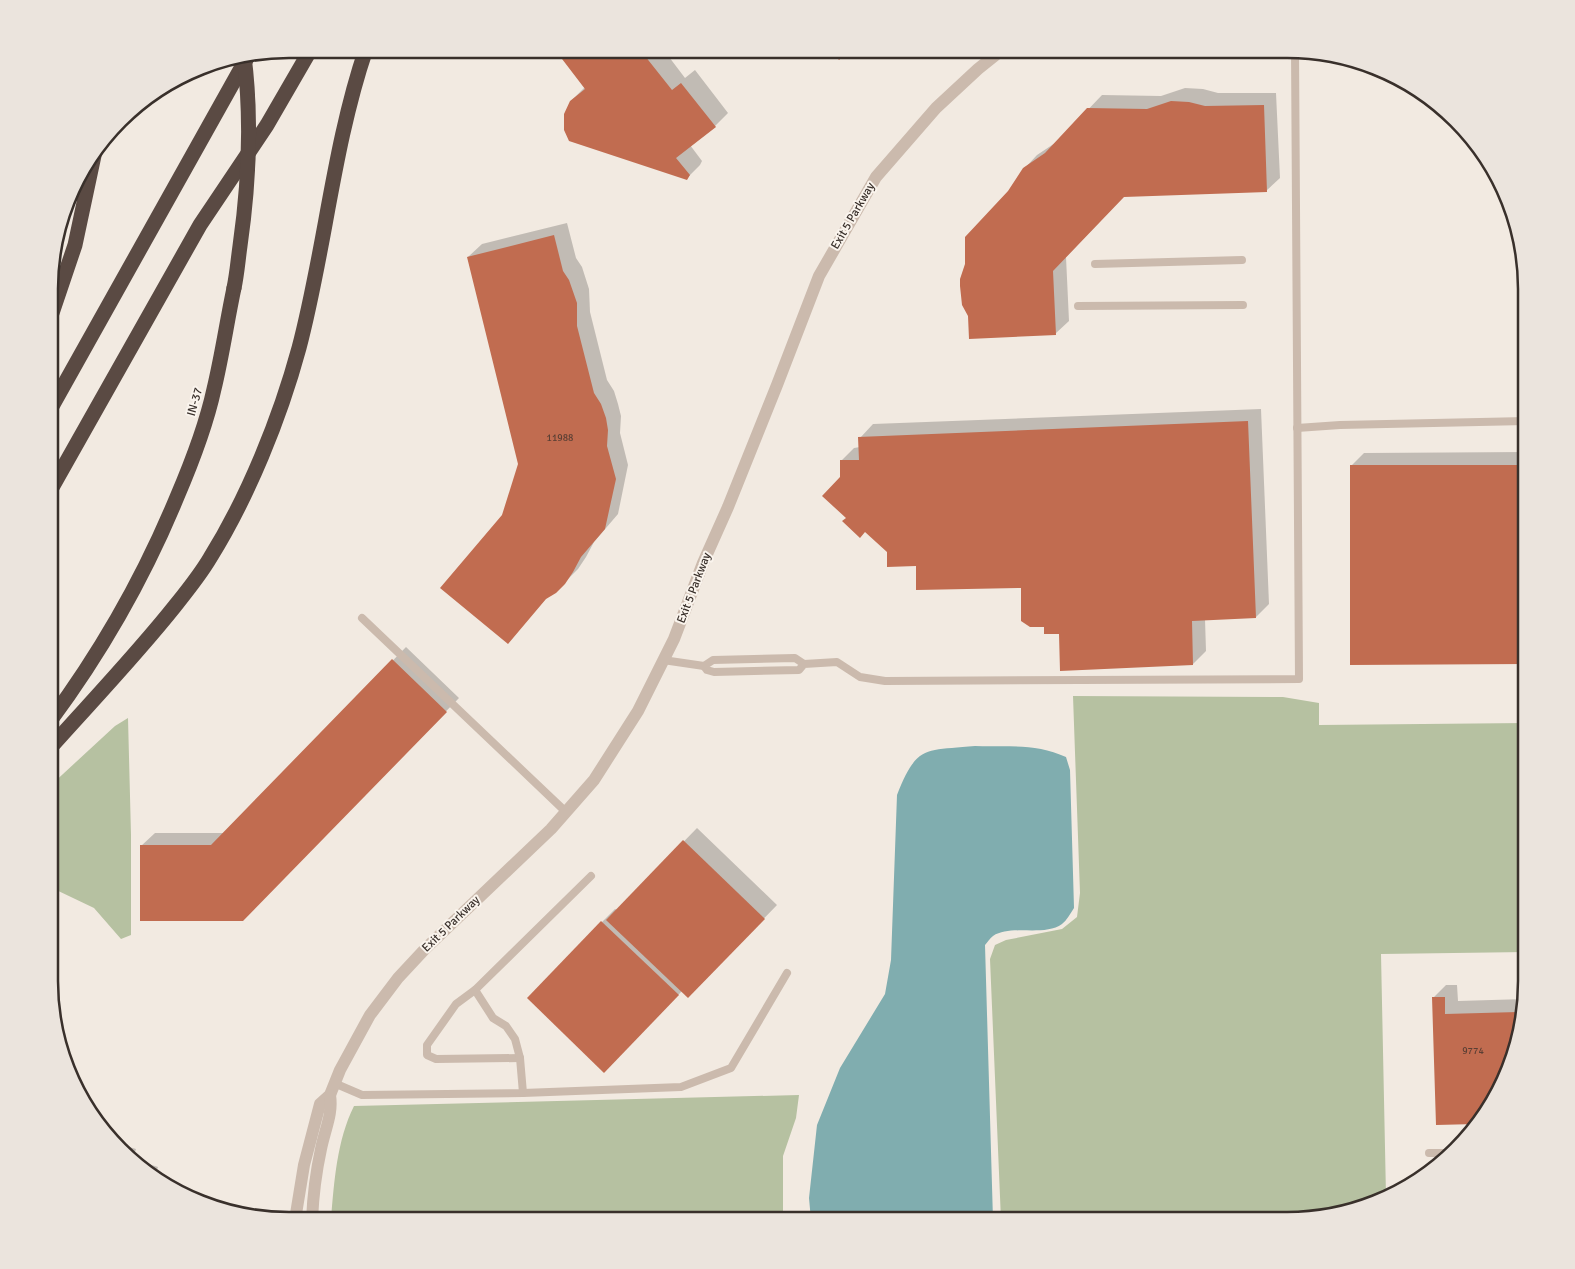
<svg xmlns="http://www.w3.org/2000/svg" width="1575" height="1269" viewBox="0 0 1575 1269" font-family="Signika,sans-serif">
	<style>
		.green { fill: #b6c1a1 }
		.water { fill: #80adaf }
		.shadow { fill: #0003 }
		.building { fill: #c16c50 }
		.lines { fill: none; stroke-linecap: round; stroke-linejoin: round }
		.service { stroke: #cbbaad; stroke-width: 8 }
		.minor { stroke: #cbbaad; stroke-width: 12 }
		.motorway { stroke: #5a4a43; stroke-width: 15 }
		.motorway-bridge { stroke: #5a4a43; stroke-width: 15 }
		.labels { text-anchor: middle; dominant-baseline: central; stroke-width: 4; stroke-linejoin: round; paint-order: stroke }
		.number-label { font-size: 10px; fill: #5b3f34 }
		.street-label { font-size: 12px; fill: #39302b; stroke: #faf4ed }
		.rim { fill: none; stroke: #39302b; stroke-width: 2.5 }
	</style>
	<rect width="100%" height="100%" fill="#f2eae1"/>
	<!-- green -->
	<g class="green">
		<polygon points="1073,696 1283,697 1319,703 1319,725 1526,723 1526,952 1381,954 1386,1196 1379,1202 1287,1220 1001,1220 990,959 995,945 1006,940 1062,929 1077,917 1080,893"/>
		<polygon points="128,718 131,835 131,935 121,939 94,908 50,887 50,786 115,726"/>
		<path d="M 799,1095 L 796,1118 L 783,1156 L 783,1220 L 331,1220 C 334,1182 337,1140 354,1106 Z"/>
	</g>
	<!-- water -->
	<path class="water" d="M 975,746 C 1007,747 1036,743 1066,757 L 1070,770 L 1074,908 C 1070,914 1067,920 1062,924 C 1044,937 1011,924 993,936 C 990,938 987,943 985,945 L 993,1220 L 811,1220 L 809,1198 L 817,1125 L 840,1068 L 885,994 L 891,960 L 897,795 C 917,744 925,751 975,746 Z"/>
	<!-- shadow -->
	<g class="shadow">
		<polygon points="566,49 663,49 685,78 695,70 728,113 715,126 690,145 702,161 700,165 687,178 571,101 585,87 560,55"/>
		<polygon points="1185,88 1203,89 1218,93 1276,93 1280,178 1266,191 1124,196 1066,257 1069,321 1055,334 1009,192 1024,169 1037,155 1058,141 1102,95 1161,96"/>
		<polygon points="567,223 576,258 582,267 589,289 590,312 607,380 614,391 618,404 621,416 620,433 628,465 618,514 594,542 586,557 578,569 555,592 549,595 507,643 504,516 520,464 468,257 482,244"/>
		<polygon points="1261,409 1269,604 1256,617 1205,619 1206,651 1193,664 1060,633 1045,626 1022,586 917,565 888,551 865,530 848,518 841,477 841,461 854,448 860,447 860,438 873,424"/>
		<polygon points="1526,452 1526,663 1351,466 1364,453"/>
		<polygon points="406,647 459,698 242,920 141,846 155,833 225,833"/>
		<polygon points="697,828 777,905 701,984 682,991 617,1058 528,998 602,922 615,909 617,910"/>
		<polygon points="1446,985 1457,985 1458,1001 1525,999 1508,1073 1476,1123 1433,998"/>
		<polygon points="116,1143 136,1149 133,1159 158,1167 155,1176 130,1161"/>
	</g>
	<!-- building -->
	<g class="building">
		<polygon points="567,49 655,49 645,56 672,90 681,83 716,127 676,158 690,175 687,180 569,141 564,130 564,114 570,101 585,89 559,55"/>
		<polygon points="830,49 851,49 839,60"/>
		<polygon points="1171,101 1189,102 1205,106 1264,105 1267,192 1124,197 1053,271 1056,335 969,339 968,316 962,305 960,286 960,279 965,264 965,237 1008,191 1023,168 1045,153 1087,108 1147,109"/>
		<polygon points="554,235 563,271 569,280 577,303 577,326 594,393 601,404 606,418 608,430 607,446 616,479 605,529 581,557 573,572 565,584 556,593 546,599 508,644 440,588 502,515 518,464 467,257"/>
		<polygon points="1248,421 1256,618 1192,621 1193,665 1060,671 1059,634 1044,634 1044,627 1030,627 1021,621 1021,588 916,590 916,566 887,567 887,552 865,532 860,538 842,521 846,518 822,496 840,477 840,460 859,460 858,437"/>
		<polygon points="1350,465 1526,465 1526,664 1350,665"/>
		<polygon points="392,659 447,712 243,921 140,921 140,845 211,845"/>
		<polygon points="683,840 765,919 688,998 606,920"/>
		<polygon points="601,921 679,995 604,1073 527,998"/>
		<polygon points="1432,997 1445,997 1445,1014 1518,1012 1518,1029 1508,1073 1476,1124 1436,1125"/>
	</g>
	<g class="lines">
		<!-- service -->
		<g class="service">
			<polyline points="1095,264 1242,260"/>
			<polyline points="1078,306 1243,305"/>
			<polyline points="1297,428 1340,425 1526,421"/>
			<polyline points="362,618 566,812"/>
			<polyline points="663,660 704,666"/>
			<polyline points="804,664 799,670 714,672 707,670 704,666 713,660 795,658 804,664 837,662 860,677 885,681 1299,679 1295,49"/>
			<polyline points="475,990 456,1004 427,1045 427,1055 436,1059 520,1058"/>
			<polyline points="334,1083 362,1095 523,1093 681,1087 731,1068 787,973"/>
			<polyline points="523,1093 520,1058 515,1039 506,1026 493,1018 475,990 591,876"/>
			<polyline points="1429,1153 1447,1153"/>
		</g>
		<!-- minor -->
		<g class="minor">
			<polyline points="295,1220 304,1165 320,1104 330,1095 340,1070 370,1015 398,978 425,949 551,829 594,780 638,711 674,639 703,563 728,507 777,385 819,276 876,177 936,108 978,69 1003,49"/>
			<path d="M 312,1220 C 313,1196 316,1172 321,1149 C 325,1129 333,1114 330,1095"/>
		</g>
		<!-- motorway -->
		<g class="motorway">
			<polyline points="51,316 75,245 95,151"/>
			<polyline points="51,408 248,56"/>
			<polyline points="50,491 200,225 267,125 311,49"/>
			<path d="M 50,721 C 102,651 144,577 177,497 C 192,462 206,426 214,389 C 222,356 227,321 234,288"/>
			<path d="M 50,748 C 92,701 136,655 175,606 C 187,591 200,575 210,558 C 248,497 280,418 299,348 C 325,250 333,146 366,49"/>
		</g>
		<!-- motorway-bridge -->
		<path class="motorway-bridge" d="M 234,288 C 237,274 238,260 240,246 C 249,183 252,119 244,56"/>
	</g>
	<g class="labels">
		<!-- number labels -->
		<g class="number-label">
			<text x="560" y="438">11988</text>
			<text x="1473" y="1051">9774</text>
		</g>
		<!-- street labels -->
		<g class="street-label">
			<text transform="translate(853 216) rotate(-60)">Exit 5 Parkway</text>
			<text transform="translate(195 402) rotate(-74)">IN-37</text>
			<text transform="translate(694 588) rotate(-69)">Exit 5 Parkway</text>
			<text transform="translate(451 924) rotate(-44)">Exit 5 Parkway</text>
		</g>
	</g>
	<!-- crop -->
	<path d="M0 0H1575V1269H0ZM289 58H1287A231 231 0 0 1 1518 289V981A231 231 0 0 1 1287 1212H289A231 231 0 0 1 58 981V289A231 231 0 0 1 289 58Z" fill="#ebe4dd" fill-rule="evenodd"/>
	<path class="rim" d="M289 58H1287A231 231 0 0 1 1518 289V981A231 231 0 0 1 1287 1212H289A231 231 0 0 1 58 981V289A231 231 0 0 1 289 58Z"/>
</svg>
